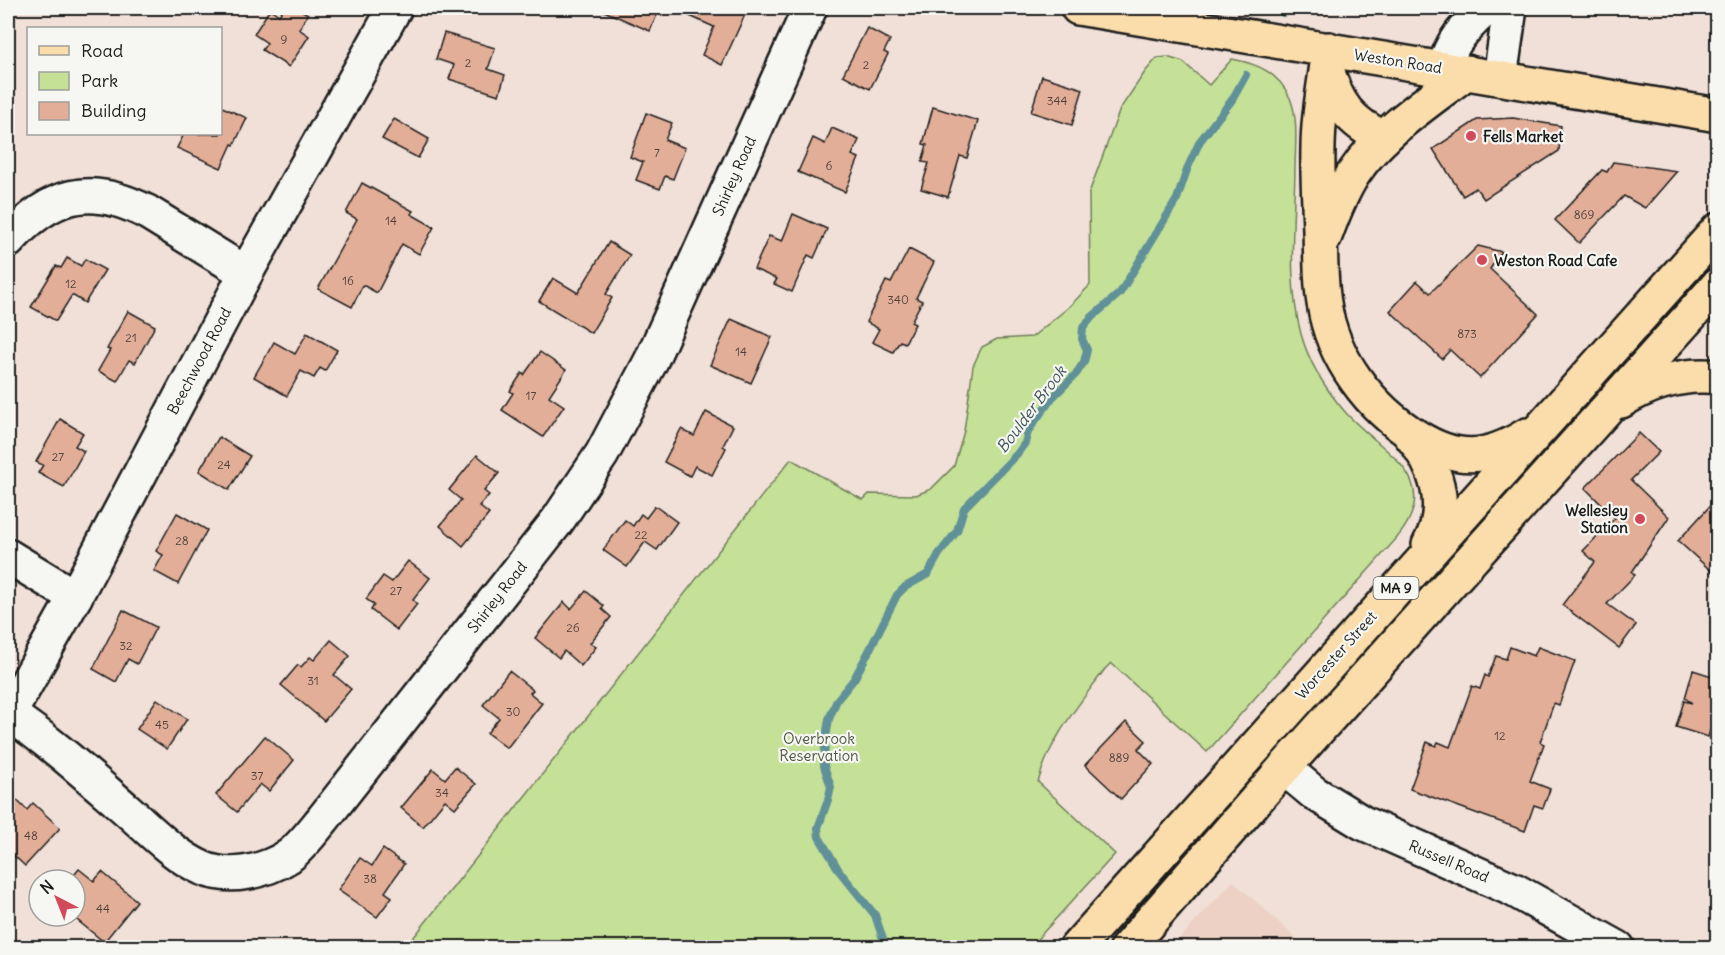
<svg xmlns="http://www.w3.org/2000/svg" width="1725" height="955" viewBox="0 0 1725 955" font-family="Delius,sans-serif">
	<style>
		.built { fill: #ecd1c4 }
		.green { fill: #c5e097; stroke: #707e5a; stroke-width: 1.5 }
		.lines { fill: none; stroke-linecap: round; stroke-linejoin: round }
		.stream { stroke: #619198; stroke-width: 8 }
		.building { fill: #e3ae98; stroke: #1c1c1c; stroke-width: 1.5 }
		.minor-casing { stroke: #1c1c1c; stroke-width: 38 }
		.major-casing { stroke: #1c1c1c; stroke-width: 38 }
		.highway-casing { stroke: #1c1c1c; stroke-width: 38 }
		.minor { stroke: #f6f6f2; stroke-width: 33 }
		.major { stroke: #fbddab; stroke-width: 33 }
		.highway { stroke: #fbddab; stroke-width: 33 }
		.poi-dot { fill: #d1495b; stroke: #f6f6f2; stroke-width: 2 }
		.labels { text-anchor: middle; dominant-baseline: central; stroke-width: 4.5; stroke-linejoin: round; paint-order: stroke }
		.number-label { font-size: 12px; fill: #4e403b }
		.shield { fill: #f6f6f2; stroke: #5d5d5c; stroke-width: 1.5 }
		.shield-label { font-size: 14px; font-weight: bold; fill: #1c1c1c }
		.street-label { font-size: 15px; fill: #1c1c1c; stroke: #f6f6f2 }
		.poi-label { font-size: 15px; font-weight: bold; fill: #1c1c1c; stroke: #f6f6f2; text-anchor: start }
		.park-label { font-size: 15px; fill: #4f5741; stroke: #f6f6f2 }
		.water-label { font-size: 16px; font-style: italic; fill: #3e565a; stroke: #f6f6f2 }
	</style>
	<rect width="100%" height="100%" fill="#f0e0d7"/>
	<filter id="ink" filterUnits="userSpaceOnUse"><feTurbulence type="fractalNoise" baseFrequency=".0167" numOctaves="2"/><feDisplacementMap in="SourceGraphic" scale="12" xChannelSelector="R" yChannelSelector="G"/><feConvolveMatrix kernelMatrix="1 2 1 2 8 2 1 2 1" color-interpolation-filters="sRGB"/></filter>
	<g filter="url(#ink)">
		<!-- built -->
		<polygon class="built" points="1233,881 1306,947 1172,947"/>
		<!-- green -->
		<path class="green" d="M 1167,57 L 1183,62 L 1209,85 L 1232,59 C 1258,64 1278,72 1290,98 C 1299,120 1295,147 1295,170 C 1294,224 1287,281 1301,334 C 1309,363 1327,391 1346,413 C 1382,453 1447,478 1396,539 L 1207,752 L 1111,663 L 1105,669 C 1078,706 1051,737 1038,782 L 1115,854 L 1030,947 L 406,947 L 791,459 L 863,500 L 869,494 L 916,495 L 931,489 L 954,466 L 964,431 L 973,366 L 982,347 L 997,339 L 1032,337 L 1069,307 L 1090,285 L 1089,193 L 1120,109 L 1145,72 L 1157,58 Z"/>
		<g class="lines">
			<!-- stream -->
			<g class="stream">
				<polyline points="1283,13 1287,8"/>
				<polyline points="886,948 875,915 840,872 819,837 818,828 828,800 831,787 824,766 825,744 829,719 837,700 854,679 868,653 897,595 905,587 928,574 939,554 957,531 964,508 1017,454 1025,443 1028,432 1035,421 1052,398 1076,374 1084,362 1087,350 1082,339 1083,328 1092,317 1120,293 1177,199 1188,167 1200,141 1232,100 1246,75"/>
			</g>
		</g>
		<!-- building -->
		<g class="building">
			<polygon points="284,8 297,8 308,14 299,29 309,36 289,67 262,50 267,43 254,34 270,9 279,15"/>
			<polygon points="597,8 660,8 650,31"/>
			<polygon points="672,8 748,8 722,65 702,55 714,27"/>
			<polygon points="867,28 890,40 884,52 888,54 870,89 843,75"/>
			<polygon points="444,33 495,48 488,69 505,75 499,95 449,79 454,65 436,59"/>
			<polygon points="1042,76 1083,89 1072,125 1031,112"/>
			<polygon points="220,106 247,118 234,145 232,144 221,168 177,148 184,134 220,134"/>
			<polygon points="933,107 978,121 967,158 960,156 948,197 921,189 929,163 922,162 927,145 923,144"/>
			<polygon points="646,113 672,123 665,140 685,148 673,179 665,176 660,189 636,180 643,162 630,157"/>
			<polygon points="1513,118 1561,126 1559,151 1484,199 1476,188 1463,196 1433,149 1477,120"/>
			<polygon points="394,119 429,139 418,158 382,139"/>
			<polygon points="832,128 859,140 852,155 859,158 845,192 798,172 813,138 825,144"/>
			<polygon points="1613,162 1677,171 1645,208 1624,196 1579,243 1555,220 1602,170 1607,172"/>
			<polygon points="362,183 413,211 411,214 434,227 419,254 402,244 377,293 363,285 352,307 318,289 357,219 346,213"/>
			<polygon points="793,214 827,229 814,258 808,255 792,292 774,284 777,279 754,269 769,236 782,241"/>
			<polygon points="609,242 630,255 606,294 612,298 591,333 539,301 553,278 578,293"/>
			<polygon points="1478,246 1502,252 1490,269 1538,314 1480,378 1450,350 1442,359 1390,311 1417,281 1430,293"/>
			<polygon points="909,249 934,262 916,298 922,301 911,322 915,324 905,343 900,341 893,352 872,342 879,329 866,322 886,281 891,283"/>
			<polygon points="67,258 81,266 85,259 105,270 85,303 72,295 56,321 31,307 56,266 61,268"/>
			<polygon points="128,311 155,326 135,363 129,360 117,381 98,371 110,350 107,349"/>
			<polygon points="731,319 772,337 751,383 710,365"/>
			<polygon points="307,333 337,350 325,371 320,368 314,378 301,371 287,396 254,377 274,342 295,354"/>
			<polygon points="540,352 566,370 549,396 564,406 543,437 502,410 513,393 510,391 522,373 524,375"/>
			<polygon points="706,412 733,426 723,446 726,448 712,475 695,466 690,476 664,462 681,429 694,436"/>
			<polygon points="60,419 83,433 75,446 84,451 64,487 38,473 43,465 36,462"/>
			<polygon points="1639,433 1659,452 1631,480 1669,517 1632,572 1635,575 1607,604 1636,625 1619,648 1562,605 1595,562 1583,551 1615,518 1585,488"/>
			<polygon points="219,437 250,456 229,490 199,471"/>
			<polygon points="477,455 499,473 484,491 489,495 479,506 489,514 463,546 440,526 461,500 449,490"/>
			<polygon points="1718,497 1718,577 1678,541"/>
			<polygon points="655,506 677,522 657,550 645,542 627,567 603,550 625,520 633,526 641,514 646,518"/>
			<polygon points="177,513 207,530 178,584 154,571 163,555 156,551"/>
			<polygon points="408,561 430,578 413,600 417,604 397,630 371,610 374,605 366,599 383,576 392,582"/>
			<polygon points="586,591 604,606 602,609 611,617 590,643 596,647 581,666 564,651 559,658 535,638 564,602 571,609"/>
			<polygon points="123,610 156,627 137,664 128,659 116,682 93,669"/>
			<polygon points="331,640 350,656 334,675 351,689 324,721 281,685 298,665 301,667 310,657 314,660"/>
			<polygon points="1510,647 1534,656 1538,647 1575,661 1559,705 1554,703 1540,742 1544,744 1530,781 1550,789 1543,808 1534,805 1525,831 1410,789 1427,742 1436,746 1438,742 1450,747 1472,686 1480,689 1485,675 1488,677 1496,656 1506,659"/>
			<polygon points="1693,670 1718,678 1718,705 1708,737 1676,727 1684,701 1692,703 1685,698"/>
			<polygon points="509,671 533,690 530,693 542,703 507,748 487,733 499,718 483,705"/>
			<polygon points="157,699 187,719 167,749 137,729"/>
			<polygon points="1126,722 1146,741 1138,749 1153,764 1121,799 1085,765"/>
			<polygon points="265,736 294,760 269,791 260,784 237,812 216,795"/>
			<polygon points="455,767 476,784 455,808 445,800 423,827 401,808 433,769 445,779"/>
			<polygon points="8,792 27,810 33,803 60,828 25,866 8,850"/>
			<polygon points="383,849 404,864 385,892 392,897 377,917 338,890 360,858 372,866"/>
			<polygon points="79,869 94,881 102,872 137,901 104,942 72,916 75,916 75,880 70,880"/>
		</g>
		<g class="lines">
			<defs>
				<g id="minor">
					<path d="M 1445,68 C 1450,41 1467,26 1486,8"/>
					<polyline points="1500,78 1510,8"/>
					<path d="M 8,241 C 50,194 89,182 147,212 L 246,273"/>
					<polyline points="8,556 75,597"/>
					<path d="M 9,714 C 51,742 88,776 126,809 C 149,829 173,855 202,868 C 229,880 264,872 289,856 C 302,846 313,831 323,819 L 558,520 L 602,454 L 651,361 L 810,8"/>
					<polyline points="8,716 75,597 246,273 395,8"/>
					<polyline points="1284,768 1314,793 1363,823 1514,890 1618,948"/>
				</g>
				<polyline id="major" points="1078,8 1718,115"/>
				<g id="highway">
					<path d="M 1329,49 C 1326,75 1321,100 1319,126 C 1316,161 1319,196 1320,231 C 1321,255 1320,279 1324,303 C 1332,358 1370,408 1417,437 C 1457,462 1487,460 1527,435"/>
					<path d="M 1327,68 C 1336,104 1351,123 1384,138"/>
					<path d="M 1325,236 C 1333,214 1341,193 1354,173 C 1382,131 1428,102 1467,72"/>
					<path d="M 1621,401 C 1650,383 1684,373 1718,377"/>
					<path d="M 1409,433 C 1436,465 1451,506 1429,545"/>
					<polyline points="1076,948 1718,230"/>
					<polyline points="1127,948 1284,768 1718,285"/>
				</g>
			</defs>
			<!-- minor casing -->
			<use href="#minor" class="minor-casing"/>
			<!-- major casing -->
			<use href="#major" class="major-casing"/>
			<!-- highway casing -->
			<use href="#highway" class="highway-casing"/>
			<!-- minor -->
			<use href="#minor" class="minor"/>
			<!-- major -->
			<use href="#major" class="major"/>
			<!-- highway -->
			<use href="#highway" class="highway"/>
		</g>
	</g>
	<!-- markers -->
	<g class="poi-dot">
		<circle cx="1471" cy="136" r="6"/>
		<circle cx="1482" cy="260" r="6"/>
		<circle cx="1640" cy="519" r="6"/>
	</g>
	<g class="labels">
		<!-- number labels -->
		<g class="number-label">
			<text x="284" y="39">9</text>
			<text x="468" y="62">2</text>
			<text x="866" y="64">2</text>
			<text x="1057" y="100">344</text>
			<text x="657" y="152">7</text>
			<text x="829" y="165">6</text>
			<text x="1584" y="214">869</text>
			<text x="391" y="220">14</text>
			<text x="348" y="280">16</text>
			<text x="71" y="283">12</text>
			<text x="898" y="299">340</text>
			<text x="1467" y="333">873</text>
			<text x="131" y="337">21</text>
			<text x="741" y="351">14</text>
			<text x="531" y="395">17</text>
			<text x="58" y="456">27</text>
			<text x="224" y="464">24</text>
			<text x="641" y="534">22</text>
			<text x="182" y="540">28</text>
			<text x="396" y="590">27</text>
			<text x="573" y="627">26</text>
			<text x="126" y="645">32</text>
			<text x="313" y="680">31</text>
			<text x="513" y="711">30</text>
			<text x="162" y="724">45</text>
			<text x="1500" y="735">12</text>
			<text x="1119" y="757">889</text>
			<text x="257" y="775">37</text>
			<text x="442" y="792">34</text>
			<text x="31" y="835">48</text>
			<text x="370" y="878">38</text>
			<text x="103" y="908">44</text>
		</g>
		<!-- shield labels -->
		<rect class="shield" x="1373.5" y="577" width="45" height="22" rx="4.5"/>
		<g class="shield-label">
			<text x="1396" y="588">MA 9</text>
		</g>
		<!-- street labels -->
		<g class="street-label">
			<text transform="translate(1398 61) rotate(9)">Weston Road</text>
			<text transform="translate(734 176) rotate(-66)">Shirley Road</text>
			<text transform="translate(199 361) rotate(-62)">Beechwood Road</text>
			<text transform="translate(497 597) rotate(-52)">Shirley Road</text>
			<text transform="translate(1336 655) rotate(-48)">Worcester Street</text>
			<text transform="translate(1449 861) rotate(23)">Russell Road</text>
		</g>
		<!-- poi labels -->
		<g class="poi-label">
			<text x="1483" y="136">Fells Market</text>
			<text x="1494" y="260">Weston Road Cafe</text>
			<text x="1628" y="510" text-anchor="end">Wellesley<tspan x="1628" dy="17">Station</tspan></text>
		</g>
		<!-- park labels -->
		<g class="park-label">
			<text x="819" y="738">Overbrook<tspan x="819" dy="17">Reservation</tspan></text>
		</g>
		<!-- water labels -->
		<g class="water-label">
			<text transform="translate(1031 409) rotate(-53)">Boulder Brook</text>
		</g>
	</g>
	<!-- margin -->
	<rect width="1725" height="955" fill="none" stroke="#f6f6f2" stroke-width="30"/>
	<rect x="15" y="15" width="1695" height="925" fill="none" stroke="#1c1c1c" stroke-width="2" filter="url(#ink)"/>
	<!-- legend -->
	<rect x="27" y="27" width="195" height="108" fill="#f6f6f2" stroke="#9f9f9c" stroke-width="1.5"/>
	<rect x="39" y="46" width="30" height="9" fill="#fbddab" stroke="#9f9f9c" stroke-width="1.5"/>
	<text x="81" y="57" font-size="18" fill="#1c1c1c">Road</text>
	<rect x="39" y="72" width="30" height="18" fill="#c5e097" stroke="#9f9f9c" stroke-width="1.5"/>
	<text x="81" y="87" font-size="18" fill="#1c1c1c">Park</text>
	<rect x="39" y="102" width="30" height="18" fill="#e3ae98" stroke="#9f9f9c" stroke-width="1.5"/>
	<text x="81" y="117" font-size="18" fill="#1c1c1c">Building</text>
	<!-- north arrow -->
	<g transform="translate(57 898) rotate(318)"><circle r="28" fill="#f6f6f2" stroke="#9f9f9c" stroke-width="1.5"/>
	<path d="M0-4.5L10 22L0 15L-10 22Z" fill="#d1495b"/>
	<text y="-9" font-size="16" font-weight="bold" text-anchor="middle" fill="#1c1c1c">N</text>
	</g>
</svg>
